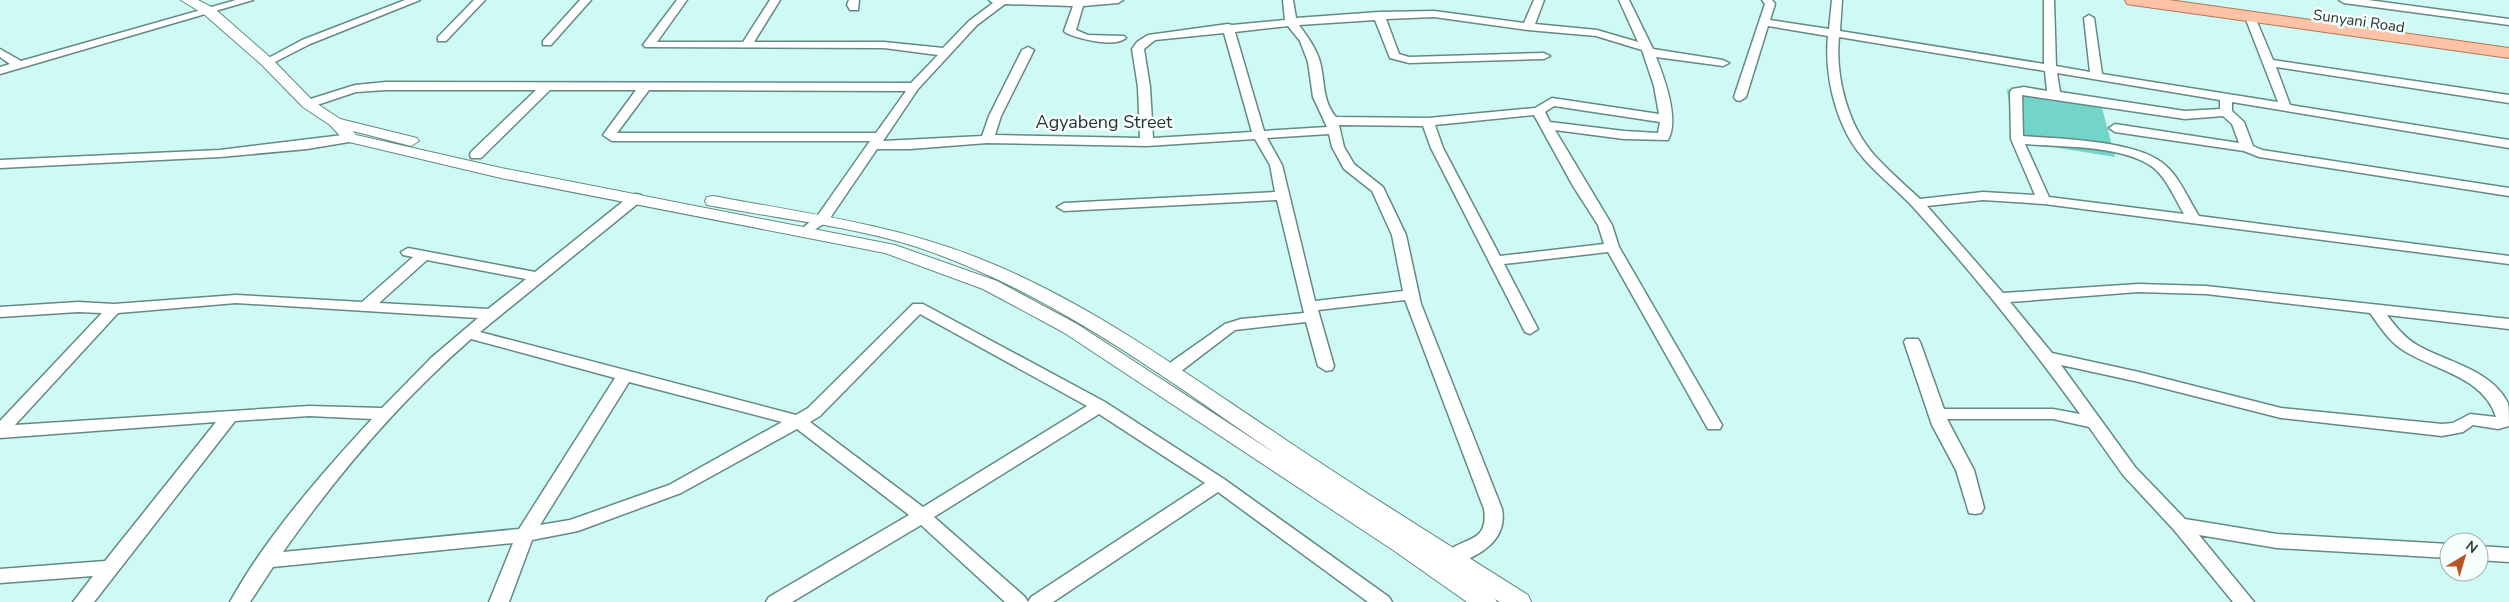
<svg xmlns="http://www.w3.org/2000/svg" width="2509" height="602" viewBox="0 0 2509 602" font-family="'Nunito Sans',sans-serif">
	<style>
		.green { fill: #73d5ca }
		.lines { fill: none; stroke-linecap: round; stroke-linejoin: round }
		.minor-casing { stroke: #638a85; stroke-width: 3 }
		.tertiary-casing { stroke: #638a85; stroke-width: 2 }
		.primary-casing { stroke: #b27658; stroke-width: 2 }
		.minor { fill: #fff; fill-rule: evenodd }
		.tertiary { fill: #fff; fill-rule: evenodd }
		.primary { fill: #fec2a7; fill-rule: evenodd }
		.labels { text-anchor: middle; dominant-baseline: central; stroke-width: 5; stroke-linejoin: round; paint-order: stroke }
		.far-street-label { font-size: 15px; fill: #243432; stroke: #f6fffd }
		.street-label { font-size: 18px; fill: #243432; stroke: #f6fffd }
	</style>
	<rect width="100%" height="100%" fill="#cff9f4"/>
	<!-- green -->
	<polygon class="green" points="2007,89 2101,104 2115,157 2014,141"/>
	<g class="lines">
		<defs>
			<g id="minor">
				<polygon points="236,0 253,0 0,74 0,67 10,64 0,57 0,49 21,61"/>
				<polygon points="405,0 420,0 310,44 271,64 267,65 261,62 302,40"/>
				<polygon points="474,0 485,0 446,41 438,41 438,37"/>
				<polygon points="580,0 591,0 551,45 543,45 543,41"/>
				<path d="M 677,0 L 687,0 L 657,42 L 743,42 L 770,0 L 780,0 L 754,42 L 884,42 L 943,48 L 969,21 L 993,3 L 989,0 L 1123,0 L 1118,3 L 1083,6 L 1076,30 L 1088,35 L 1124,36 L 1126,38 C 1114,48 1079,39 1066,33 L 1064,31 L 1073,6 L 1005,4 L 977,25 L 918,89 L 883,141 L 982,136 L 989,116 L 1022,50 L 1028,47 L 1034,50 L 1001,116 L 995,135 L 1140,138 L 1138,87 L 1132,49 L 1137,42 L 1148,35 L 1228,24 L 1232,25 L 1285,20 L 1283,0 L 1293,0 L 1296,18 L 1379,12 L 1434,11 L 1524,23 L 1534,0 L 1544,0 L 1535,24 L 1597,30 L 1638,42 L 1619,0 L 1629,0 L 1653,49 L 1723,60 L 1729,63 L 1723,66 L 1656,57 C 1664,77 1680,119 1668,140 L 1624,139 L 1555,130 L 1612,225 L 1619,247 L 1722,425 L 1720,429 L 1708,429 L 1608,252 L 1504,264 L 1538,329 L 1530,334 L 1525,332 L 1431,148 L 1423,126 L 1339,125 L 1344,147 L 1354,164 L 1383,187 L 1406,235 L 1421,304 L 1502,509 C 1508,540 1479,557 1452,565 L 1445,563 L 1443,558 C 1455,535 1490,548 1484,509 L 1405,300 L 1318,310 L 1334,366 L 1332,370 L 1326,371 L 1318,366 L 1306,322 L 1235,330 L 1176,375 L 1164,375 L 1162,371 L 1164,367 L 1225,324 L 1241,319 L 1304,313 L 1277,200 L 1064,211 L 1057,207 L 1064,203 L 1275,192 L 1270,165 L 1255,139 L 1147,146 L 987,143 L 910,149 L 877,149 L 828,221 L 805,236 L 798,232 L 818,215 L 870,141 L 612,141 L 603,135 L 636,90 L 550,90 L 481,158 L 471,158 L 470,155 L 471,152 L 536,90 L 386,90 L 356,92 L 308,108 L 302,104 L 304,101 L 355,85 L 386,82 L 911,83 L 938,55 L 884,48 L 645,47 L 643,45 ZM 1434,17 L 1528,30 L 1596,36 L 1642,50 L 1654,86 L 1659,114 L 1552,98 L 1535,108 L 1428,118 L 1336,117 C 1322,101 1325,81 1320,62 C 1316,48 1307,36 1299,25 L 1375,20 L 1390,58 L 1409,63 L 1544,59 L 1550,56 L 1544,53 L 1409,57 L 1399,54 L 1386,19 ZM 1288,26 L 1300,41 L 1308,62 L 1313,97 L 1327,127 L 1264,131 L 1235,32 ZM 1224,33 L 1252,132 L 1153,138 L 1150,87 L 1144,49 L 1155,40 ZM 649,90 L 906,91 L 876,133 L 617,133 ZM 1554,106 L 1660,122 L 1658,133 L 1624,131 L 1550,122 L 1545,112 ZM 1534,115 L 1573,186 L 1598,225 L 1604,244 L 1500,256 L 1443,148 L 1435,125 ZM 1329,134 L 1332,147 L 1344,169 L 1372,191 L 1392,235 L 1403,291 L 1315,301 L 1282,165 L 1267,138 Z"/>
				<polygon points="849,0 859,0 858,10 850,10 847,5"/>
				<path d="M 1762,0 L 1772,0 L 1775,4 L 1770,20 L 1829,29 L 1832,0 L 1842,0 L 1840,31 L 2044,64 L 2044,0 L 2054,0 L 2056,66 L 2090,72 L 2084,18 L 2089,15 L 2094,18 L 2102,74 L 2278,102 L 2245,17 L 2250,14 L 2255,17 L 2273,60 L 2509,95 L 2509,103 L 2276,67 L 2290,105 L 2509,140 L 2509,148 L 2232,102 L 2232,111 L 2244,122 L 2253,146 L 2262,150 L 2509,188 L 2509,196 L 2259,157 L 2244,151 L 2115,132 L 2109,128 L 2115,124 L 2239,143 L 2232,124 L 2223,116 L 2185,119 L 2022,95 L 2023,136 C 2059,139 2138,140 2165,165 C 2180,178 2188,199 2199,216 L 2509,256 L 2509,264 L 2044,204 L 1983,200 L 1927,206 L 2003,293 L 2138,284 L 2206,286 L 2509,319 L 2509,329 L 2387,315 C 2396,327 2404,337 2417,345 C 2446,362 2491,369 2508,403 C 2509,409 2509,419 2509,426 L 2498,429 L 2473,425 L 2463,432 L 2442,436 L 2281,418 L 2139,382 L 2061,365 L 2135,467 L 2185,519 L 2277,534 L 2449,544 L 2449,558 L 2277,548 L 2199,535 L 2254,602 L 2233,602 L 2174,530 L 2123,475 L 2089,427 L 2053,419 L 1947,419 L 1974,470 L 1984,508 L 1981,513 L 1975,514 L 1969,513 L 1956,470 L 1932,425 L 1904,342 L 1906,339 L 1918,339 L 1920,342 L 1944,409 L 2053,409 L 2080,414 C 2028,342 1973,273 1913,207 C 1890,182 1858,161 1844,128 C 1831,100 1825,66 1828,36 L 1768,26 L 1746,97 L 1740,101 L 1736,100 L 1734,97 L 1765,4 ZM 1839,37 L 2045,71 L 2047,91 L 2024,87 L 2012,89 L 2010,92 L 2011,139 L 2035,195 L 1983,192 L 1920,199 C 1905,185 1889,171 1875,156 C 1848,126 1835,77 1839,37 ZM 2057,73 L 2220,100 L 2220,109 L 2185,111 L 2060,92 ZM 2025,144 C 2061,147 2125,145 2154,168 C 2167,179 2175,199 2184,214 L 2049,197 ZM 2138,292 L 2206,294 L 2370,313 C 2381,328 2390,343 2406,352 C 2438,371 2484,378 2496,417 L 2470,414 L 2453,423 L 2442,424 L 2281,408 L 2139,372 L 2052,353 L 2010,302 Z"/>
				<polygon points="2339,0 2368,0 2509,19 2509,25 2344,3"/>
				<polygon points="351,134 355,135 357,138 355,141 307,149 220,157 0,168 0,160 220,150"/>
				<path d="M 636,194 L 641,195 L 643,198 L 641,201 L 480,332 L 796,415 L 808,408 L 913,304 L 923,304 L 1105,402 L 1224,479 L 1389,597 L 1392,602 L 1368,602 L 1218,492 L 1053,602 L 1028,602 L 1031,597 L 1205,483 L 1099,414 L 934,517 L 1025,597 L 1028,602 L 1005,602 L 921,525 L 792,602 L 766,602 L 769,597 L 909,515 L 797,429 L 681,493 L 578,531 L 532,540 L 509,602 L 489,602 L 513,543 L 273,567 L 250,602 L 230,602 C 265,538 322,473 372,419 L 309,416 L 235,421 L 94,602 L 73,602 L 93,576 L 0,583 L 0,569 L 105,561 L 216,422 L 0,438 L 0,421 L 102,313 L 78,312 L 0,317 L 0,307 L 78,302 L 114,304 L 236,295 L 362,302 L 413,257 L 403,255 L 401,252 L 408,248 L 535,272 L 631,195 ZM 427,260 L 526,279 L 488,309 L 379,303 ZM 236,303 L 478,318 L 431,358 L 382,408 L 309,406 L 15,425 L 118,313 ZM 920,314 L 1087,406 L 923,507 L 810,422 L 820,416 ZM 471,339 L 615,378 L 519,529 L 283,552 C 337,475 400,401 471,339 ZM 629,382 L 782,422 L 669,485 L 570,520 L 540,525 Z"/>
				<polygon points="2479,546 2509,548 2509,562 2479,560"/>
			</g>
			<path id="tertiary" d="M 181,0 L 198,0 L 215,9 L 272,59 L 313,101 L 340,119 L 417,138 L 419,141 L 411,146 L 353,131 L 356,135 L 501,168 L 895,245 L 997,281 L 1077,324 L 1276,454 C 1162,376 1049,291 917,247 C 851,226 781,219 713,206 L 707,205 L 705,201 L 707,197 L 713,196 C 803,213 892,224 978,258 C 1088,301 1185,373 1283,438 C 1363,492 1446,543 1528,595 L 1531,602 L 1500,602 L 1495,599 L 1497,602 L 1467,602 L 1393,550 L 1063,332 L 983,289 L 885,253 L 501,178 L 345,141 L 330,125 L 303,107 L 262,65 L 205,15 Z"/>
			<polygon id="primary" points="2125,0 2169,0 2509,48 2509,58 2133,5 2127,4"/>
		</defs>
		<!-- minor casing -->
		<use href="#minor" class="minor-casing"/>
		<!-- tertiary casing -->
		<use href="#tertiary" class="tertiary-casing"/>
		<!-- primary casing -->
		<use href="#primary" class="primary-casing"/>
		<!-- minor -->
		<use href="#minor" class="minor"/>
		<!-- tertiary -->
		<use href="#tertiary" class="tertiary"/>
		<!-- primary -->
		<use href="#primary" class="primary"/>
	</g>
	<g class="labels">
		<!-- far-street labels -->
		<g class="far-street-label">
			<text transform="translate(2359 21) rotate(8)">Sunyani Road</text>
		</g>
		<!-- street labels -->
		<g class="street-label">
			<text x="1104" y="122">Agyabeng Street</text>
		</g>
	</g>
	<!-- north arrow -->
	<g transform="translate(2464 557) rotate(38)"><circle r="24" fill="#f6fffd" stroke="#a2aeac"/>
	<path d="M0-4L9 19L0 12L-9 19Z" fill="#ba5523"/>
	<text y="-8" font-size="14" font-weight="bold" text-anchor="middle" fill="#243432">N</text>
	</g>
</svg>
